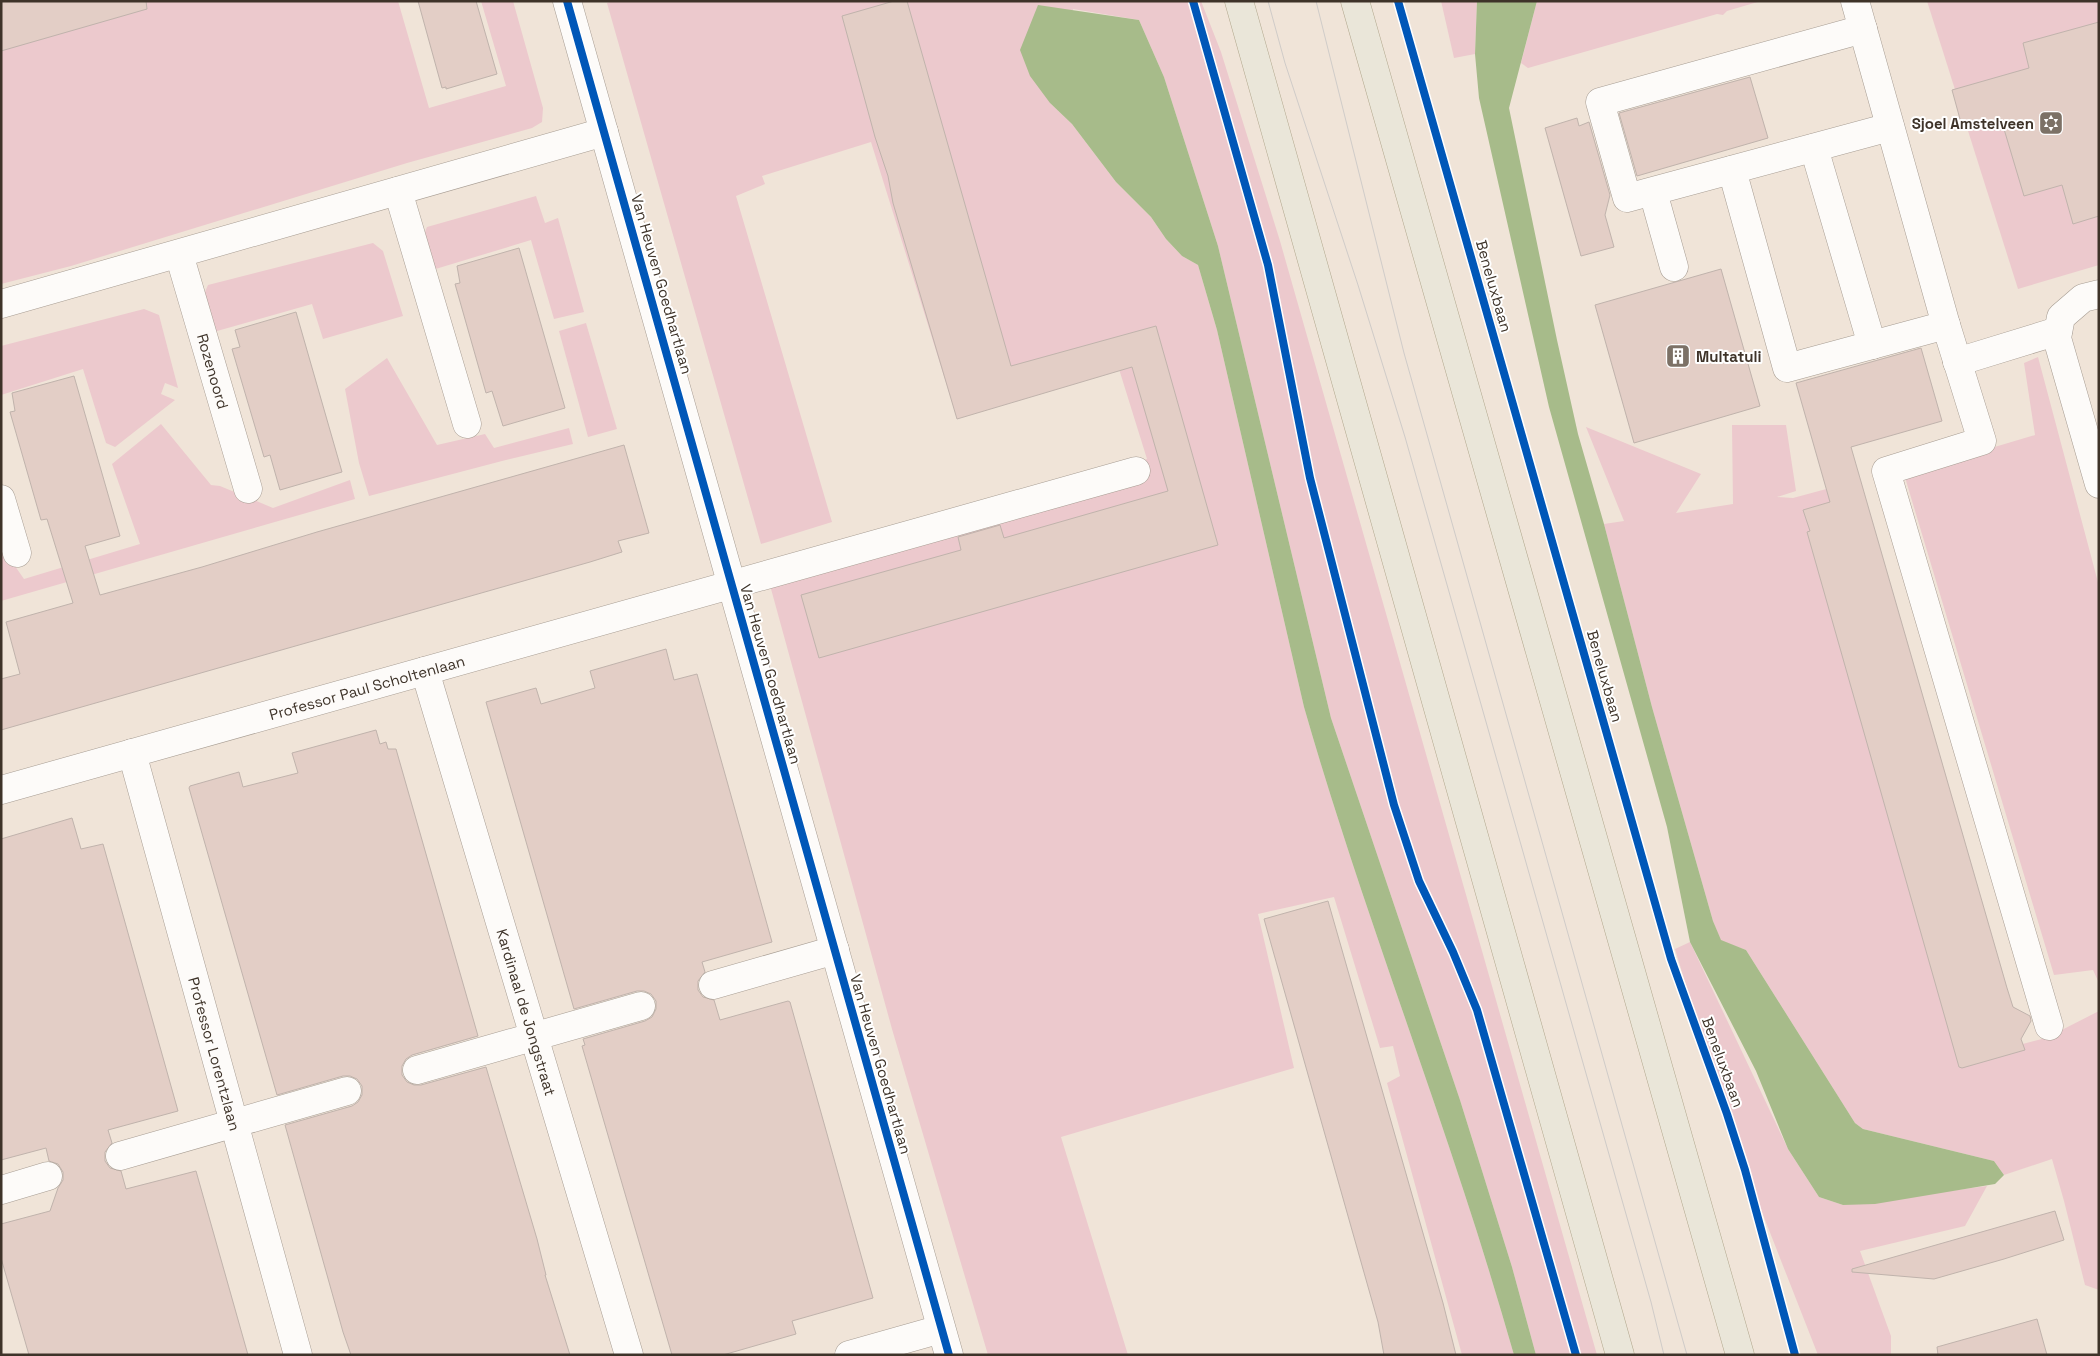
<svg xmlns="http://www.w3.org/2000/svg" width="2100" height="1356" viewBox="0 0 2100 1356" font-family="'Space Grotesk',sans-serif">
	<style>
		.green { fill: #ecc9cd }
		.water { fill: #a7bb8a }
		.building { fill: #e3cec6; stroke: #c0b3ac }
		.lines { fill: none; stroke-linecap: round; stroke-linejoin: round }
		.minor-casing { stroke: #a79d93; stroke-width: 29 }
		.major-casing { stroke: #b1a78d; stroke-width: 29 }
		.minor { stroke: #fdfbf9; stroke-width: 28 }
		.major { stroke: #eae6d9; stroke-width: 28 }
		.tram { stroke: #cfcbc8; stroke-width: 1 }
		.cycleway-casing { stroke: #fff; stroke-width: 11 }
		.cycleway { stroke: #0057b8; stroke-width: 8 }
		.labels { text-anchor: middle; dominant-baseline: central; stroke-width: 4; stroke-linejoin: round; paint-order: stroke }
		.poi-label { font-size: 15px; font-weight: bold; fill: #3e3329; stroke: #fff; text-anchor: end }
		.street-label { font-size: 15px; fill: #3e3329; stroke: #fff }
	</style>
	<rect width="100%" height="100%" fill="#f0e4d8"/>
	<!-- green -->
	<g class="green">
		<polygon points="1,1 398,1 429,108 506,86 481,1 513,1 543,108 542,122 532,128 407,163 71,266 1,284"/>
		<path d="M 613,1 L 1201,1 L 1221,52 L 1280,241 L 1597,1355 L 1536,1355 L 1512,1267 L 1460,1100 L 1331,718 L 1218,246 L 1164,77 L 1139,20 L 1073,9 L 1050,103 L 1072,124 L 1116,182 L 1151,217 L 1166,239 L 1182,256 L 1198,265 L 1217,330 L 1304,707 C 1351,871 1411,1030 1464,1192 C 1482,1246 1498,1300 1514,1355 L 1462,1355 L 1387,1083 L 1400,1076 L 1393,1046 L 1380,1048 L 1334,897 L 1258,914 L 1294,1068 L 1061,1137 L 1128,1355 L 988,1355 L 892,1029 L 768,578 L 949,524 L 1147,459 L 1119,369 L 957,418 L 871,142 L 762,176 L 765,184 L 736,196 L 832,522 L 761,544 L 607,3 Z"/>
		<polygon points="1441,1 1477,1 1475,54 1454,58"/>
		<polygon points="1537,1 1761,1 1727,11 1723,15 1717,14 1528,68 1521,63"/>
		<polygon points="1927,1 2099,1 2099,265 2018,289"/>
		<polygon points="536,196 545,223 558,218 584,312 554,319 531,240 429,271 420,244 427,227"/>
		<polygon points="373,243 383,251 403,316 323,339 312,304 210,333 202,299 208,285"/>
		<polygon points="144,309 159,315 178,388 165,383 161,394 175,400 115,447 106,443 83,369 1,395 1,346"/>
		<polygon points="586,323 617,429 588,437 559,331"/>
		<polygon points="2038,357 2099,586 2099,983 2093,970 2054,975 1904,474 2035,435 2024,363"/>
		<polygon points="387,358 437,445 485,434 494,448 569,428 573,444 502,461 369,496 359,463 345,389"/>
		<polygon points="161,424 211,485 220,486 273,508 350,480 355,499 1,601 1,546 24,579 140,544 112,464"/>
		<polygon points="1732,425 1786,425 1796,491 1777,497 1793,498 1856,481 2015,1046 2046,1038 2099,1011 2099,1290 2085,1285 2064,1201 2052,1159 2004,1175 1994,1161 1863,1129 1855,1123 1746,950 1721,941 1713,921 1652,707 1604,524 1624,521 1586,427 1701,474 1676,513 1733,504"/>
		<polygon points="1690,942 1788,1149 1819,1197 1843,1205 1987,1186 1965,1226 1860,1251 1891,1336 1891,1355 1818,1355 1729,1128 1675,949"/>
	</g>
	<!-- water -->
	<g class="water">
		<polygon points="1477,1 1537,1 1509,108 1557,340 1578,434 1604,524 1652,707 1713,921 1721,940 1746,950 1855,1123 1863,1129 1994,1161 2004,1175 1995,1184 1875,1204 1843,1205 1819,1197 1788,1149 1756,1071 1690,942 1667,827 1549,407 1479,98 1475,54"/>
		<path d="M 1038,5 L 1139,20 L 1164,77 L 1218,246 L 1331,718 L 1460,1100 L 1512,1267 L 1536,1355 L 1514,1355 C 1498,1300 1482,1246 1464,1192 C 1411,1030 1351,871 1304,707 L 1217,330 L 1198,265 L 1182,256 L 1166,239 L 1151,217 L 1116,182 L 1072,124 L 1050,103 L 1030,76 L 1020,50 Z"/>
	</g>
	<!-- building -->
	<g class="building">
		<polygon points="1,1 146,1 147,9 1,51"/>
		<polygon points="418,1 476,1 497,74 446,89 446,87 442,88"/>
		<polygon points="894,1 907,1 1011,366 1156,326 1218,545 819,658 801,595 961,550 958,537 1000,525 1004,538 1168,491 1132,367 957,419 893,203 888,176 875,137 842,16"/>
		<polygon points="2099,22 2099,216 2073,224 2062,185 2024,196 2001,119 1963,130 1952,90 2029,68 2023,43"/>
		<polygon points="1750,77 1768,138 1637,176 1619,113"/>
		<polygon points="1577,118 1579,126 1589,122 1610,195 1605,215 1614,247 1581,256 1545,128"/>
		<polygon points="519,248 565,408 503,426 492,391 486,393 455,284 460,283 457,266"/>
		<polygon points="1721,269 1760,406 1634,443 1595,305"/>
		<polygon points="296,312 342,472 280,490 270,455 264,457 232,349 240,347 235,330"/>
		<polygon points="1921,348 1942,421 1851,447 2007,988 2013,1007 2030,1016 2031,1021 2021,1039 2025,1050 1962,1068 1959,1067 1807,532 1810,531 1803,510 1830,502 1796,383"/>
		<polygon points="74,376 120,536 85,546 100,595 202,567 317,532 624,445 649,533 618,541 622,552 590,562 1,730 1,679 20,674 6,622 73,603 47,519 41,520 10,412 15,411 12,393"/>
		<polygon points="666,649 674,680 697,674 772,942 702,962 705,972 698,981 698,990 703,997 714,1000 720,1020 788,1001 790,1002 873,1298 792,1321 796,1334 723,1355 672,1355 582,1046 585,1045 583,1039 645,1021 652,1017 656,1009 656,1001 651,994 644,991 637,991 574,1009 486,702 536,688 541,704 595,688 590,671"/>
		<polygon points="376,730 380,744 386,742 388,749 396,749 478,1036 412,1055 406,1059 402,1066 402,1075 407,1082 414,1085 421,1085 486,1067 537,1239 546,1275 545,1275 570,1355 351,1355 343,1332 285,1125 352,1106 358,1102 362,1095 362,1086 357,1079 350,1076 343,1076 277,1095 189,788 190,786 239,772 243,787 298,773 292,753"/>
		<polygon points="72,818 81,849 103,844 178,1111 108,1130 112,1143 105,1152 105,1161 110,1168 121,1171 126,1189 196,1171 248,1355 29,1355 1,1258 1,1224 50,1211 58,1188 63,1180 63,1172 58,1164 49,1161 46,1148 1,1160 1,839"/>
		<polygon points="1328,901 1443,1303 1456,1355 1384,1355 1378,1322 1264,919"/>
		<polygon points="2055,1211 2064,1240 2004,1259 1934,1279 1852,1272 1852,1269"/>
		<polygon points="2037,1319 2047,1355 1938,1355 1937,1347"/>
	</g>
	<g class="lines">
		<defs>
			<g id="minor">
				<polyline points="567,1 949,1355"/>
				<polyline points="1855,1 1946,325 1982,441 1886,471 2049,1026"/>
				<polyline points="1863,29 1600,102 1627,198 1890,127"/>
				<polyline points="1814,148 1872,345"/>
				<polyline points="1732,170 1787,368 1946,325"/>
				<polyline points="398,191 467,424"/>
				<polyline points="1653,192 1674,267"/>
				<path id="s1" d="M 179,254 L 248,489"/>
				<polyline points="2099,294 2083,298 2061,317 2057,338 2099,484"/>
				<polyline points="1,304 604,132"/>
				<polyline points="1957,362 2058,331"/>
				<polyline points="1,499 17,553"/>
				<path id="s2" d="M 425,671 L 629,1355"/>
				<path id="s3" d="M 132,753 L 298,1355"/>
				<path id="s4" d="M 1,790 L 1136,471"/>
				<polyline points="713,985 835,950"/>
				<polyline points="417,1070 641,1006"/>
				<polyline points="120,1156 347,1091"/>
				<polyline points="1,1190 48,1176"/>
				<polyline points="849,1355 941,1329"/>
			</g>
			<g id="major">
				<polyline points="1239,1 1620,1355"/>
				<polyline points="1355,1 1740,1355"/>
			</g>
		</defs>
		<!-- minor casing -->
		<use href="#minor" class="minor-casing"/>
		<!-- major casing -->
		<use href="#major" class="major-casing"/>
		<!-- minor -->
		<use href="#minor" class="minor"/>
		<!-- major -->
		<use href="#major" class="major"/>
		<!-- tram -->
		<g class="tram">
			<polyline points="1268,1 1285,63 1358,285 1405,437 1651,1302 1664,1355"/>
			<polyline points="1316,1 1404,353 1687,1355"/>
		</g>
		<defs>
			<g id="cycleway">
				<polyline points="567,1 949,1355"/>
				<polyline points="1193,1 1268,265 1310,478 1394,805 1419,881 1453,952 1477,1010 1576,1355"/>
				<polyline points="1398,1 1671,959 1727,1114 1745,1170 1795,1355"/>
			</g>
		</defs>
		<!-- cycleway casing -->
		<use href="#cycleway" class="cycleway-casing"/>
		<!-- cycleway -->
		<use href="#cycleway" class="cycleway"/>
	</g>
	<!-- icons -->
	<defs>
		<symbol id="synagogue-square" viewBox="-11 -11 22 22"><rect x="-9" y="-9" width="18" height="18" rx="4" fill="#7c7166" stroke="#fff"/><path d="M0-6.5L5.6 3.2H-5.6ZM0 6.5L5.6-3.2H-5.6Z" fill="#fff"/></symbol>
		<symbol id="building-square" viewBox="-11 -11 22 22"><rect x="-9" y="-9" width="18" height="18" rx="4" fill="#7c7166" stroke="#fff"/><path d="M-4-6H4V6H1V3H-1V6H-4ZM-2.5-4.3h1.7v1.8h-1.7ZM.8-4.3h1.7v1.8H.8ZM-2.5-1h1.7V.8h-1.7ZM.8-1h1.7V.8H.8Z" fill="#fff"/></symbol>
	</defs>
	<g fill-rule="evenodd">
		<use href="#synagogue-square" x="2037" y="109" width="28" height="28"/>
		<use href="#building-square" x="1664" y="342" width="28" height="28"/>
	</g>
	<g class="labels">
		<!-- poi labels -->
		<g class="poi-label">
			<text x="2034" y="123">Sjoel Amstelveen</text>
			<text x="1696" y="356" text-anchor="start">Multatuli</text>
		</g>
		<!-- street labels -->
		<g class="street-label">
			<text transform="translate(662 284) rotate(74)">Van Heuven Goedhartlaan</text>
			<text transform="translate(1494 286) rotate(74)">Beneluxbaan</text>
			<text stroke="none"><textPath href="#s1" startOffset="122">Rozenoord</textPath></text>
			<text transform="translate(771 674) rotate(74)">Van Heuven Goedhartlaan</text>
			<text transform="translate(1605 676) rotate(74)">Beneluxbaan</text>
			<text stroke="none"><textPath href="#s4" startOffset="380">Professor Paul Scholtenlaan</textPath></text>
			<text stroke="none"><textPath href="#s2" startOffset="356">Kardinaal de Jongstraat</textPath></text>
			<text stroke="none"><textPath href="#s3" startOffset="312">Professor Lorentzlaan</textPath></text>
			<text transform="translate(1723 1062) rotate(70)">Beneluxbaan</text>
			<text transform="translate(881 1064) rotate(74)">Van Heuven Goedhartlaan</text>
		</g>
	</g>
	<!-- border -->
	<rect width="2100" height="1356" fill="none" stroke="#3e3329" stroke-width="5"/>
</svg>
